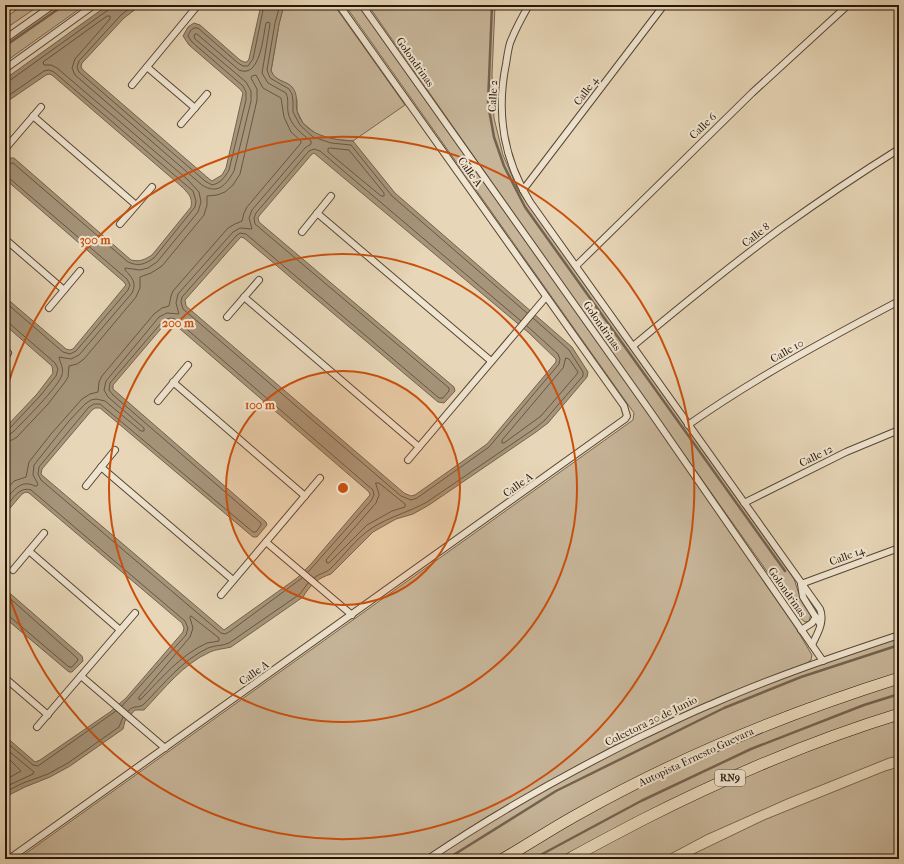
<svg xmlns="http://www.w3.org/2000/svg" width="904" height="864" viewBox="0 0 904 864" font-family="'IM FELL French Canon',serif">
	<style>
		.green { fill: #c7b599; stroke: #786650 }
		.water { fill: #a6957b; stroke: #74624d; fill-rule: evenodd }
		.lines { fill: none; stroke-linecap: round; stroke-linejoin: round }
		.shore { stroke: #685641; stroke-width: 1 }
		.stream { stroke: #74624d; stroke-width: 2.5 }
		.minor-casing { stroke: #584633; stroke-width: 8 }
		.motorway-casing { stroke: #291607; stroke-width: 12 }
		.minor { stroke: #efe4d0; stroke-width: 6 }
		.motorway { stroke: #e7d6b7; stroke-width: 11 }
		.ring { fill: none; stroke: #cb4f0b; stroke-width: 2 }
		.labels { text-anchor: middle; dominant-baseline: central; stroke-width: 4; stroke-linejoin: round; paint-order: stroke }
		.shield { fill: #efe4d0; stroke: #645443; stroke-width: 1 }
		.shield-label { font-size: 10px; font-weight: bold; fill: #291607 }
		.street-label { font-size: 11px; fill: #291607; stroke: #efe4d0 }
		.centre { fill: #cb4f0b; stroke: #efe4d0; stroke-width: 2 }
		.ring-label { font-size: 12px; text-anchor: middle; font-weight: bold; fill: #cb4f0b; stroke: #efe4d0; stroke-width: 4; stroke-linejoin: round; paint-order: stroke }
	</style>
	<rect width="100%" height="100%" fill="#e7d6b7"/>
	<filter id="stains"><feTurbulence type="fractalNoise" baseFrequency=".005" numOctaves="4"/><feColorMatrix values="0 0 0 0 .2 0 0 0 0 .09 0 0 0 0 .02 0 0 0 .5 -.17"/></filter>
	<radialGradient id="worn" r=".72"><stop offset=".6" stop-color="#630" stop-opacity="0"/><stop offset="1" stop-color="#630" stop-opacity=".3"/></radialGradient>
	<!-- green -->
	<g class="green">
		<polygon points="23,5 40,5 5,29 5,18"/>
		<polygon points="58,5 85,5 5,62 5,43"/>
		<polygon points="284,5 334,5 405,105 353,141 332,139 316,134 303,123 297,111 297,100 291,86 274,77 271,71 279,24"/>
		<polygon points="345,5 358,5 653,420 785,610 812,655 811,660 806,664 721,696 613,746 485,818 422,859 18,859 633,420 634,413"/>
		<polygon points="368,5 495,5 492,75 494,118 503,155 518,190 794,579 800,597 811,614 809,621 805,622 800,618 540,251"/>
		<polygon points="899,635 899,756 889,758 787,799 706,835 661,859 428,859 542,788 710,704"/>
		<polygon points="899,767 899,859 683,859 764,820 885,771"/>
	</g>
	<!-- water -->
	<g class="water">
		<path d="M 108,5 L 141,5 L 124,18 L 82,63 L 81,67 L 83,70 L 208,178 L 212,181 L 222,175 L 226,168 L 243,93 L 240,89 L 189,45 L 183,36 L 188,27 L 194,23 L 200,25 L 240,60 L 244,62 L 247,62 L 249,59 L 261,5 L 284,5 L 279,24 L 271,71 C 277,83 286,80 292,87 C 299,95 295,103 297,111 C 303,135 332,140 353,141 L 395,193 L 572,347 L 588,372 L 587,377 L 548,423 L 536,432 L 429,505 L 413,514 L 396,519 L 373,532 L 331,574 C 318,578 310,585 303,597 L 231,647 C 224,649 216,649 210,652 C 183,664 164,689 144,710 L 135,710 L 125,721 L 123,729 L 70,766 L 50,777 L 25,787 L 5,797 L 5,736 L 35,762 L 40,760 L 110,712 L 126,698 L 183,632 L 184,628 L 182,623 L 29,493 L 26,492 L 22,494 L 5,514 L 5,428 L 37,394 L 53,373 L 52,366 L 5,325 L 5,297 L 66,349 L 70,350 L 73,349 L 126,285 L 124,282 L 5,179 L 5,161 L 9,158 L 14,158 L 131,260 C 140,262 144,260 152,255 L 191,207 C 193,197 188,193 181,186 L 52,75 L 49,74 L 46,75 L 5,103 L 5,79 ZM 314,153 L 529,333 L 556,359 L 556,362 L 487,444 L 415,495 L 411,496 L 404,493 L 186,306 L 185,300 L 239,239 L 241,237 L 244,238 L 438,402 L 444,403 L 455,391 L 454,387 L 259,222 L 258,218 L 259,216 L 312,154 ZM 169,322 L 172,322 L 369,492 L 370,495 L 311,564 L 297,578 L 224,630 L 43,476 L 41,474 L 42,469 L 92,410 L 95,408 L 100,408 L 253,537 L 257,537 L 267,525 L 266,522 L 113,389 L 113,385 L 165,324 Z"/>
		<polygon points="5,589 82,656 83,661 72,672 69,672 5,618"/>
	</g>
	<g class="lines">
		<!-- shore -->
		<g class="shore">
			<path d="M 134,5 L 121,15 L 79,61 L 77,67 L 79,72 L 205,181 L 212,185 C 221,183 225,177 229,170 L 246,100 L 246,92 L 243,86 L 192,42 L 188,36 C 190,31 192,27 198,28 L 238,63 L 243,66 L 248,66 L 253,59 L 264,5"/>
			<polyline points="280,5 275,23 267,70 270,78 289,89 292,94 293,101 293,112 300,125 313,137 331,143 351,145 392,196 527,313"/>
			<polyline points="5,82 9,81 108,10 110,5"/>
			<path d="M 5,98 L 44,71 L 49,70 L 54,72 L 193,191 L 196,201 L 195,207 L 154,258 C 145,264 139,267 128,262 L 13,163 L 5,164"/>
			<polygon points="330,148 349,150 384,193 384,196 381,196 328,152 328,149"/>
			<polyline points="5,176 9,178 127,279 130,285 128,290 76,351 70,354 63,352 5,302"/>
			<polyline points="521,321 320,151 314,149 309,151 256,213 254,218 255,224 449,388 449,391 443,398 439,398 246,234 240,233 236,236 182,297 181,302 183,309 401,496 411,500 417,498 489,447 559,364 560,359 558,354 527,326"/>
			<polyline points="5,322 9,323 55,363 58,369 56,376 40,396 9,429 5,430"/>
			<polygon points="566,358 569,359 578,372 577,374 541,416 504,443 502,443 502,440 563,368"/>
			<path d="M 5,435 L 10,434 L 13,432 C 23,422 59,386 62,375 C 64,368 60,363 59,357 L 71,359 L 79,355 L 132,293 C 137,283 132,277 125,270 L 125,268 L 140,270 L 148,268 L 157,262 L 198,212 L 201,202 L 199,192 L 187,179 L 57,68 L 51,65 L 44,65 L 43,62 L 107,16 L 110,16 L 110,19 L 75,59 L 72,68 L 75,75 L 202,185 C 218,195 226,185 234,171 L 251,101 L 251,91 L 246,82 L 195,39 L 194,36 L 195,34 L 197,34 L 239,70 C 260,79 263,37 266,23 L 269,22 L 270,24 L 262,73 L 268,83 L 286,93 C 289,100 287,105 288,112 C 290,125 302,134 311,141 L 311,144 L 305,148 L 252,210 L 249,218 L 252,229 L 240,228 L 233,232 L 178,294 L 176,303 L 179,314 L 167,313 L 159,317 L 106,381 L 104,390 L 108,397 L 144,428 L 144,431 L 141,431 L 105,401 L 96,399 L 91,400 L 85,404 L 69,421 L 34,465 L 33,475 L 38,484 L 37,486 L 35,486 C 21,479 14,490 5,500"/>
			<polyline points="5,441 12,440 17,437 48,404 65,382 68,377 69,366 77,364 84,359 136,297 140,288 140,277 151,273 162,266 204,215 207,205 207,196 217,195 225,192 233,185 240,174 257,100 257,89 251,78 252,76 256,75 263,88 281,98 284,117 291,132 301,141 301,143 247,207 244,213 242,221 235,224 228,228 173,291 171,296 169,306 162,308 154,314 102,376 99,382 98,392 90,394 82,399 51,434 29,462 26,477 14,481 5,491"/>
			<polygon points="376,483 379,483 405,504 405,507 392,511 367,525 329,563 327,563 326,560 376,503 379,495"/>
			<path d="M 5,508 C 12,500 19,486 31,490 L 185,621 L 188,628 L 186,635 L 122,706"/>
			<path d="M 302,578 L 229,632 L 225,634 L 221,633 L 41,480 L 38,474 L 39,467 L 89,407 L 94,404 L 100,404 L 253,532 L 256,532 L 261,525 L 261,523 L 113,395 L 109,390 L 110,383 L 162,322 C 166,319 170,317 175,319 L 373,490 L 374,495 L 371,501 L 308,572"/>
			<path d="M 314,578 C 320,573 326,573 330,569 C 344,556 355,539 372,528 C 389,517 409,512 427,502 L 534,429 L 545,420 L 583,376 L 583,372 L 569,350 L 533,318"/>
			<polyline points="5,594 77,658 78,660 72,667 69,667 9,616 5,615"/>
			<path d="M 191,616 L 219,638 L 219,641 C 215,642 211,642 207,643 C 180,655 161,679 141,699 L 139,700 L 139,697 L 190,637 L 193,628 L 190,618 Z"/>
			<path d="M 128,711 C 135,704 139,709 144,704 C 165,683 181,661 208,648 C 215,645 223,646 229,643 L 300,594 L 308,583"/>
			<polyline points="5,741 33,765 38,766 116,711"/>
			<polyline points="5,748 34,772 33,774 5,787"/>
			<polyline points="5,755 21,771 5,780"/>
			<polyline points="5,792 23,783 48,774 68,763 119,727 123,717"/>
		</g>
		<!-- stream -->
		<g class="stream">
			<polyline points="492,5 488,104 494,137 504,166 525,207 785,571"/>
			<polyline points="5,46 64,5"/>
			<polyline points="447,859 556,791 724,708 801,677 899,645"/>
			<polyline points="533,859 641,801 751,749 864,705 899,694"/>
		</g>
		<defs>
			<g id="minor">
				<polyline points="362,5 650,411 823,661"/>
				<path d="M 529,5 C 522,17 515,30 510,43 C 508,50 507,58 506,64 C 496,113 504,160 530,202 L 820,609 C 825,622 817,634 812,645"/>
				<polyline points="5,39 53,5"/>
				<polyline points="147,67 195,108"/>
				<polyline points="5,69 94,5"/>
				<polyline points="132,85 198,5"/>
				<polyline points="33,116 136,205"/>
				<polyline points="181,124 207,94"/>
				<polyline points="5,149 41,107"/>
				<polyline points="523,190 664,5"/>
				<polyline points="317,213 491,361"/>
				<polyline points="120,224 152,187"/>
				<polyline points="302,232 331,196"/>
				<polyline points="5,239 64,290"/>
				<polyline points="576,266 752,93 848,5"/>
				<polyline points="244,297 419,447"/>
				<polyline points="49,308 80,271"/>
				<polyline points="227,317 259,280"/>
				<path d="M 633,346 C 681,306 730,266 780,229 C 819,201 859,174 899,149"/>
				<polyline points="5,357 8,353"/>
				<polyline points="173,382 305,496"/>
				<polyline points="158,401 188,365"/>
				<path d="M 688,425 C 755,378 827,339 899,301"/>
				<polyline points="408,460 546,297"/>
				<polyline points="101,467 233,580"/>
				<polyline points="86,486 115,450"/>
				<polyline points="744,503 846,452 899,430"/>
				<polyline points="266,542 352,615"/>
				<polyline points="29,551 120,630"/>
				<polyline points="13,570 44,533"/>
				<polyline points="801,584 899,548"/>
				<polyline points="801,584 803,597 820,624"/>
				<polyline points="221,595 320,478"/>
				<polyline points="801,630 812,623 816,617"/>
				<polyline points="81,676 165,748"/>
				<polyline points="5,678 48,715"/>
				<polyline points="37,727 135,613"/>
				<polyline points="9,859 625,419 627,416 624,406 339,5"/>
				<path d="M 428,859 C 496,813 567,773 640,737 C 664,726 687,714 712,704 C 773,677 836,656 899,635"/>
			</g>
			<g id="motorway">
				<path d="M 503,859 C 527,845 550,830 573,817 C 675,759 788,713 899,678"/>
				<path d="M 569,859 C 594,845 619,832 644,819 C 727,777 811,741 899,714"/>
			</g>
		</defs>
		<!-- minor casing -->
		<use href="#minor" class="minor-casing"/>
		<!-- motorway casing -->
		<use href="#motorway" class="motorway-casing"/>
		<!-- minor -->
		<use href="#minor" class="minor"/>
		<!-- motorway -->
		<use href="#motorway" class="motorway"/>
	</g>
	<!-- distance rings -->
	<circle cx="343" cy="488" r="117" fill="#cb4f0b" fill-opacity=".12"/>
	<g class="ring">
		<circle cx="343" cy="488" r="117"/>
		<circle cx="343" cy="488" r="234"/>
		<path d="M6 391A351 351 0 1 1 6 585"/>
	</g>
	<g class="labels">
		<!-- shield labels -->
		<rect class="shield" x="715" y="770" width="30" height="16" rx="3"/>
		<g class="shield-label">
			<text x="730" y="778">RN9</text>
		</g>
		<!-- street labels -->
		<g class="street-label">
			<text transform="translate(415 62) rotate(55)">Golondrinas</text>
			<text transform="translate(586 91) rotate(-53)">Calle 4</text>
			<text transform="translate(493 96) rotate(-87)">Calle 2</text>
			<text transform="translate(703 126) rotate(-44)">Calle 6</text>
			<text transform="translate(470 172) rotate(55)">Calle A</text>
			<text transform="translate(756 235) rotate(-38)">Calle 8</text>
			<text transform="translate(602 326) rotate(55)">Golondrinas</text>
			<text transform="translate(787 351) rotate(-30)">Calle 10</text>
			<text transform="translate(816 456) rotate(-26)">Calle 12</text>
			<text transform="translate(518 485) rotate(-35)">Calle A</text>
			<text transform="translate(847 556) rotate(-20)">Calle 14</text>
			<text transform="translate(787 592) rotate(55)">Golondrinas</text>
			<text transform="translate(254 673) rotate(-35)">Calle A</text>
			<text transform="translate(651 721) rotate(-26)">Colectora 20 de Junio</text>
			<text transform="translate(696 757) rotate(-25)">Autopista Ernesto Guevara</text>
		</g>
	</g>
	<circle cx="343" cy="488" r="6" class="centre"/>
	<g class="ring-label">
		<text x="95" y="244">300 m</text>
		<text x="178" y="327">200 m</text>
		<text x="260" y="409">100 m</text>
	</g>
	<!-- margin -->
	<rect width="904" height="864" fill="none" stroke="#e7d6b7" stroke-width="20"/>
	<rect x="6" y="6" width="892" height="852" fill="none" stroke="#291607" stroke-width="2"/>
	<rect x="10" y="10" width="884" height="844" fill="none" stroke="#291607"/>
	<rect width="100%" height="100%" filter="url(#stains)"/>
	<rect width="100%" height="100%" fill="url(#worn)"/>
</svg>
